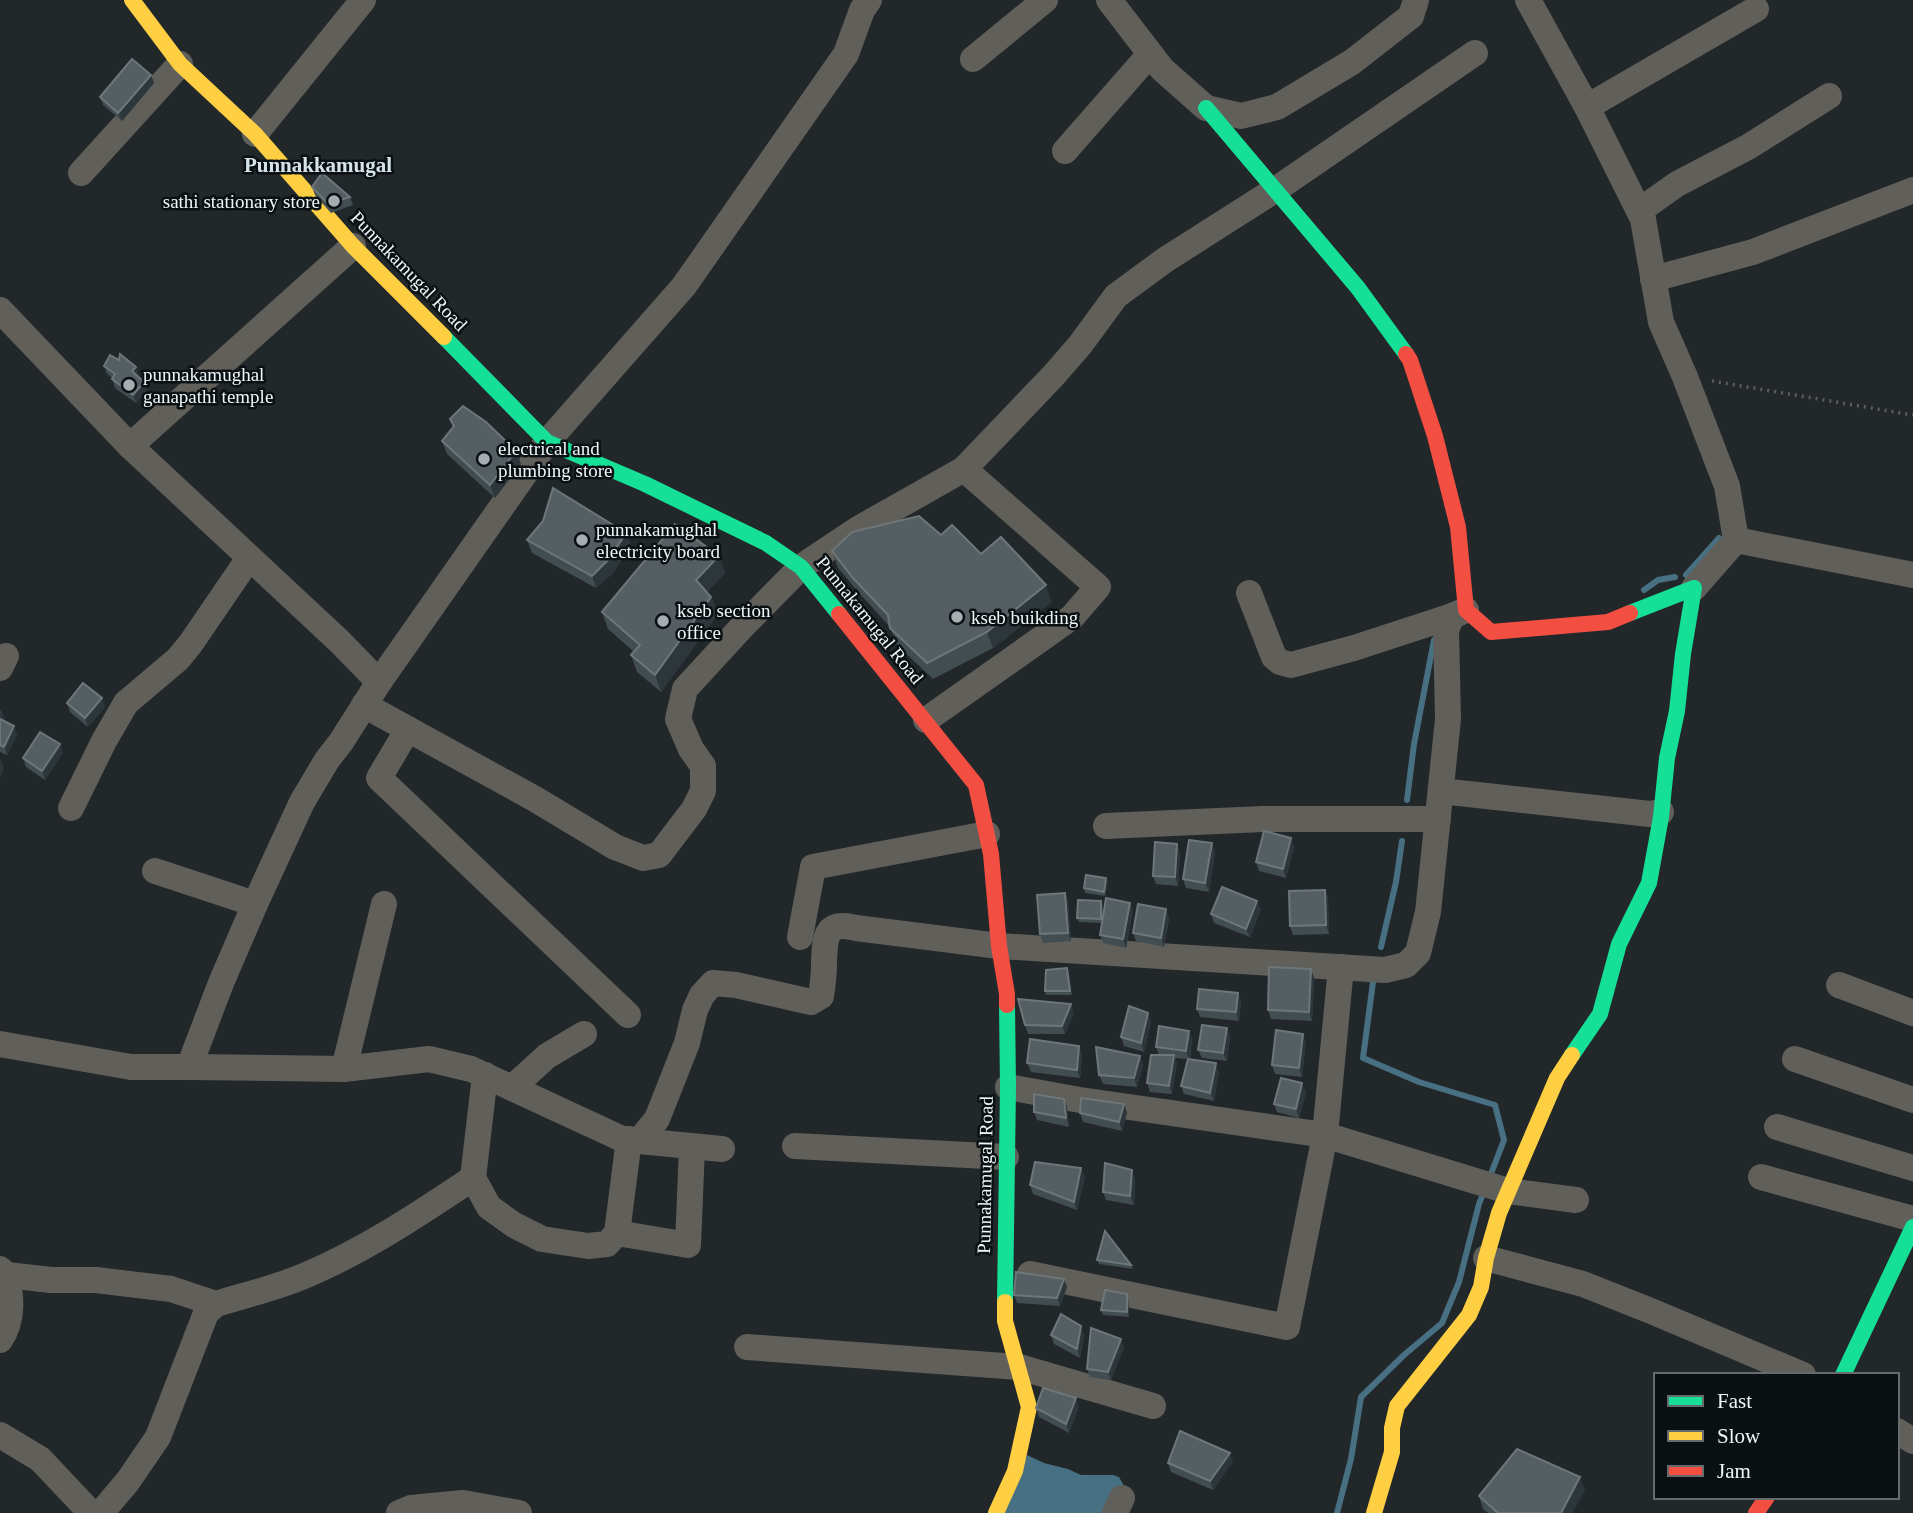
<svg xmlns="http://www.w3.org/2000/svg" width="1913" height="1513" viewBox="0 0 1913 1513" font-family="'Times New Roman',serif">
	<style>
		.water { fill: #477082 }
		.lines { fill: none; stroke-linecap: round; stroke-linejoin: round }
		.stream { stroke: #477082; stroke-width: 6 }
		.path { stroke: #5e5e5d; stroke-width: 3.5; stroke-dasharray: 2 5; stroke-linecap: butt }
		.street { stroke: #615f5a; stroke-width: 26 }
		.fast { stroke: #16e098; stroke-width: 16 }
		.slow { stroke: #ffcf43; stroke-width: 16 }
		.jam { stroke: #f24e42; stroke-width: 16 }
		.wall { fill: #424d51 }
		.shaded-wall { fill: #2d363a }
		.building { fill: #555f63; stroke: #6d777a; stroke-width: 2 }
		.poi-dot { fill: #a7aeb1; stroke: #0b1012; stroke-width: 2.5 }
		.labels { text-anchor: middle; dominant-baseline: central; stroke-width: 5; stroke-linejoin: round; paint-order: stroke }
		.poi-label { font-size: 19px; fill: #eff6f9; stroke: #0b1012; text-anchor: start }
		.street-label { font-size: 19px; fill: #eff6f9; stroke: #0b1012 }
		.neighbourhood-label { font-size: 21px; font-weight: bold; fill: #d6e3ea; stroke: #0b1012 }
	</style>
	<rect width="100%" height="100%" fill="#22272a"/>
	<!-- water -->
	<polygon class="water" points="1027,1455 1044,1463 1068,1469 1081,1475 1113,1475 1119,1477 1124,1486 1107,1513 1004,1513"/>
	<g class="lines">
		<!-- stream -->
		<g class="stream">
			<polyline points="1686,575 1719,538"/>
			<polyline points="1644,590 1658,580 1675,577"/>
			<polyline points="1407,800 1414,744 1434,640"/>
			<polyline points="1381,947 1396,882 1402,841"/>
			<polyline points="1373,982 1363,1058 1419,1082 1495,1105 1504,1140 1489,1179"/>
			<polyline points="1337,1513 1351,1459 1361,1397 1404,1355 1442,1323 1459,1282 1479,1204 1485,1189"/>
		</g>
		<!-- path -->
		<polyline class="path" points="1712,381 1913,415"/>
		<!-- street -->
		<g class="street">
			<polyline points="1109,0 1162,69 1206,108 1241,116 1277,107 1352,62 1411,16 1416,0"/>
			<polyline points="1528,0 1587,107 1643,219 1661,322 1685,377 1727,486 1736,540 1694,588"/>
			<polyline points="973,59 1045,0"/>
			<polyline points="1587,107 1756,9"/>
			<polyline points="255,134 363,0"/>
			<polyline points="1065,151 1150,54"/>
			<polyline points="81,173 180,64"/>
			<polyline points="1639,211 1677,184 1748,147 1829,96"/>
			<polyline points="1653,279 1753,252 1913,190"/>
			<polyline points="0,310 130,446 339,641 379,682"/>
			<polyline points="130,446 353,246"/>
			<polyline points="1736,540 1913,575"/>
			<polyline points="1249,593 1274,657 1280,662 1291,665 1354,648 1452,616"/>
			<polyline points="0,668 6,656"/>
			<polyline points="364,705 535,799 615,847 643,858 659,855 694,809 703,791 703,766 691,749 678,719 685,689 741,628 801,567 858,529 964,469 1053,376 1080,345 1116,296 1165,260 1275,190 1475,53"/>
			<polyline points="926,720 1072,617 1098,587 964,469"/>
			<polyline points="408,729 379,778 628,1015"/>
			<polyline points="1441,791 1650,814 1661,812"/>
			<polyline points="71,808 104,741 126,703 178,659 191,643 249,558"/>
			<polyline points="1106,826 1263,819 1438,819"/>
			<polyline points="155,871 255,904"/>
			<polyline points="800,937 813,867 987,834"/>
			<polyline points="1839,985 1913,1013"/>
			<polyline points="0,1044 131,1067 189,1067 221,983 255,904 302,802 327,760 341,742 379,682 547,442 684,286 846,54 862,10 869,0"/>
			<polyline points="1795,1059 1913,1100"/>
			<path d="M 189,1067 L 344,1069 L 429,1059 L 471,1069 L 605,1131 L 620,1138 L 639,1141 L 657,1119 L 687,1043 L 695,1010 L 702,995 L 713,983 L 736,985 L 811,1002 L 821,996 C 823,984 824,974 824,962 C 825,937 825,920 856,928 L 999,946 L 1385,970 L 1406,965 L 1418,953 L 1428,912 L 1448,719 L 1446,630 L 1452,616 L 1466,610"/>
			<polyline points="344,1069 384,904"/>
			<polyline points="1008,1087 1080,1100 1325,1135 1508,1191 1576,1200"/>
			<polyline points="512,1088 547,1056 584,1034"/>
			<polyline points="1777,1127 1913,1168"/>
			<polyline points="639,1141 722,1149"/>
			<polyline points="795,1146 1006,1157"/>
			<polyline points="1761,1177 1913,1219"/>
			<polyline points="473,1178 485,1075"/>
			<polyline points="617,1233 688,1245 692,1147"/>
			<polyline points="1486,1258 1583,1284 1651,1311 1803,1375"/>
			<polyline points="0,1269 7,1275 51,1280 96,1280 171,1289 216,1304"/>
			<polyline points="1030,1274 1287,1327 1325,1135 1341,967"/>
			<path d="M 0,1340 C 14,1320 11,1297 7,1275"/>
			<polyline points="747,1347 1019,1367 1153,1406"/>
			<polyline points="1897,1431 1913,1441"/>
			<polyline points="0,1435 40,1459 91,1513"/>
			<path d="M 101,1513 L 128,1481 L 158,1437 L 206,1313 L 216,1304 C 245,1295 276,1288 304,1276 C 364,1251 419,1214 473,1178 L 489,1207 L 514,1225 L 542,1239 L 588,1246 L 607,1244 L 617,1233 L 629,1139"/>
			<polyline points="399,1513 411,1508 463,1503 519,1513"/>
			<polyline points="1115,1513 1122,1498"/>
		</g>
		<!-- fast -->
		<g class="fast">
			<polyline points="1206,108 1358,288 1406,354"/>
			<polyline points="444,337 547,442 645,484 766,543 801,567 839,614"/>
			<polyline points="1572,1055 1600,1014 1619,944 1649,883 1661,817 1667,758 1677,711 1683,654 1694,588 1630,613"/>
			<polyline points="1005,1302 1008,1087 1007,1005"/>
			<polyline points="1843,1375 1913,1227"/>
		</g>
		<!-- slow -->
		<g class="slow">
			<polyline points="132,0 180,64 255,134 353,246 444,337"/>
			<polyline points="996,1513 1015,1471 1029,1407 1005,1321 1005,1302"/>
			<polyline points="1374,1513 1392,1452 1392,1428 1397,1406 1469,1315 1481,1287 1486,1258 1499,1213 1557,1078 1572,1055"/>
		</g>
		<!-- jam -->
		<g class="jam">
			<polyline points="1406,354 1410,360 1435,436 1458,527 1466,610 1491,632 1608,622 1630,613"/>
			<polyline points="839,614 976,785 991,854 999,946 1007,994 1007,1005"/>
			<polyline points="1756,1513 1767,1497"/>
		</g>
	</g>
	<!-- wall -->
	<g class="wall">
		<polygon points="151,75 154,83 122,121 103,105 100,97"/>
		<polygon points="312,187 350,197 353,205 331,213 315,195"/>
		<polygon points="104,366 139,376 138,377 147,390 136,403 115,388 112,378 107,374"/>
		<polygon points="450,419 516,451 521,464 495,498 447,454 442,441 453,428"/>
		<polygon points="626,533 631,545 613,573 596,588 532,553 527,540"/>
		<polygon points="941,535 981,554 1052,602 993,648 933,679 897,645 890,627 860,594 838,568 832,551"/>
		<polygon points="719,556 725,573 707,592 711,597 718,614 661,692 637,672 631,655 634,652 608,629 602,612"/>
		<polygon points="67,703 105,707 88,727 70,712"/>
		<polygon points="0,710 5,719 4,721 17,735 7,755 0,752"/>
		<polygon points="63,752 45,780 26,767 23,758"/>
		<polygon points="1291,838 1294,847 1286,878 1259,871 1256,862"/>
		<polygon points="1180,852 1178,886 1156,884 1153,876"/>
		<polygon points="1215,852 1209,892 1186,888 1183,879"/>
		<polygon points="1106,878 1108,882 1105,896 1085,893 1084,888"/>
		<polygon points="1325,890 1328,898 1329,934 1293,935 1290,926"/>
		<polygon points="1065,893 1068,902 1071,941 1043,943 1040,934"/>
		<polygon points="1101,901 1103,905 1102,921 1133,911 1126,948 1103,943 1100,935 1102,923 1079,922 1077,918"/>
		<polygon points="1166,909 1169,918 1164,947 1136,941 1133,933"/>
		<polygon points="1261,909 1250,937 1214,923 1211,914"/>
		<polygon points="1067,968 1072,995 1046,995 1045,991"/>
		<polygon points="1311,969 1314,978 1312,1021 1271,1019 1268,1010"/>
		<polygon points="1238,993 1241,1001 1239,1021 1200,1017 1197,1009"/>
		<polygon points="1074,1013 1065,1034 1028,1034 1025,1025"/>
		<polygon points="1148,1013 1151,1022 1144,1052 1124,1046 1121,1037"/>
		<polygon points="1227,1028 1230,1037 1227,1061 1202,1058 1198,1050"/>
		<polygon points="1192,1039 1190,1059 1219,1072 1214,1101 1184,1094 1181,1086 1188,1059 1175,1058 1177,1063 1172,1094 1150,1092 1147,1083 1159,1055 1156,1047"/>
		<polygon points="1306,1042 1302,1077 1275,1074 1272,1065"/>
		<polygon points="1082,1054 1080,1078 1031,1072 1027,1063"/>
		<polygon points="1140,1056 1143,1065 1137,1087 1103,1084 1099,1075"/>
		<polygon points="1306,1092 1299,1118 1277,1112 1274,1104"/>
		<polygon points="1064,1099 1067,1108 1069,1127 1037,1120 1034,1112"/>
		<polygon points="1124,1104 1127,1113 1122,1131 1083,1122 1080,1113"/>
		<polygon points="1085,1177 1077,1210 1033,1194 1030,1185"/>
		<polygon points="1135,1178 1134,1205 1106,1200 1103,1192"/>
		<polygon points="1097,1260 1131,1265 1133,1269 1099,1264"/>
		<polygon points="1067,1287 1060,1306 1017,1303 1014,1295"/>
		<polygon points="1127,1294 1128,1298 1129,1317 1103,1315 1101,1310"/>
		<polygon points="1051,1335 1084,1335 1080,1358 1054,1344"/>
		<polygon points="1124,1347 1111,1380 1090,1377 1087,1369"/>
		<polygon points="1079,1406 1069,1433 1039,1417 1036,1408"/>
		<polygon points="1233,1461 1213,1490 1171,1472 1168,1463"/>
		<polygon points="1585,1490 1572,1513 1488,1513 1483,1509 1479,1496"/>
	</g>
	<!-- shaded-wall -->
	<g class="shaded-wall">
		<polygon points="151,75 154,83 122,121 118,113"/>
		<polygon points="136,367 139,376 135,379 132,371"/>
		<polygon points="144,382 147,390 136,403 133,395"/>
		<polygon points="516,451 521,464 495,498 490,485"/>
		<polygon points="626,533 631,545 613,573 596,588 592,576"/>
		<polygon points="719,556 725,573 702,597 696,580"/>
		<polygon points="1046,585 1052,602 993,648 987,632"/>
		<polygon points="711,597 718,614 661,692 655,675"/>
		<polygon points="102,698 105,707 88,727 85,718"/>
		<polygon points="2,711 5,719 1,727 0,714"/>
		<polygon points="14,726 17,735 7,755 4,747"/>
		<polygon points="60,744 63,752 45,780 42,771"/>
		<polygon points="1,759 4,768 0,778 0,762"/>
		<polygon points="1291,838 1294,847 1286,878 1283,869"/>
		<polygon points="1212,843 1215,852 1209,892 1205,883"/>
		<polygon points="1177,844 1180,852 1178,886 1175,877"/>
		<polygon points="1106,878 1108,882 1105,896 1104,892"/>
		<polygon points="1325,890 1328,898 1329,934 1326,925"/>
		<polygon points="1065,893 1068,902 1071,941 1068,933"/>
		<polygon points="1101,901 1103,905 1102,923 1101,919"/>
		<polygon points="1257,901 1261,909 1250,937 1246,929"/>
		<polygon points="1130,903 1133,911 1126,948 1123,939"/>
		<polygon points="1166,909 1169,918 1164,947 1161,938"/>
		<polygon points="1311,969 1314,978 1312,1021 1309,1012"/>
		<polygon points="1238,993 1241,1001 1239,1021 1236,1012"/>
		<polygon points="1071,1004 1074,1013 1065,1034 1062,1026"/>
		<polygon points="1148,1013 1151,1022 1144,1052 1141,1043"/>
		<polygon points="1227,1028 1230,1037 1227,1061 1223,1053"/>
		<polygon points="1189,1031 1192,1039 1189,1060 1186,1051"/>
		<polygon points="1303,1034 1306,1042 1302,1077 1299,1068"/>
		<polygon points="1079,1046 1082,1054 1080,1078 1077,1070"/>
		<polygon points="1174,1055 1177,1063 1172,1094 1169,1086"/>
		<polygon points="1140,1056 1143,1065 1137,1087 1134,1078"/>
		<polygon points="1216,1063 1219,1072 1214,1101 1210,1093"/>
		<polygon points="1302,1083 1306,1092 1299,1118 1296,1109"/>
		<polygon points="1064,1099 1067,1108 1069,1127 1066,1118"/>
		<polygon points="1124,1104 1127,1113 1122,1131 1119,1122"/>
		<polygon points="1081,1168 1085,1177 1077,1210 1074,1202"/>
		<polygon points="1132,1170 1135,1178 1134,1205 1130,1196"/>
		<polygon points="1064,1279 1067,1287 1060,1306 1057,1298"/>
		<polygon points="1127,1294 1128,1298 1129,1317 1127,1312"/>
		<polygon points="1081,1326 1084,1335 1080,1358 1077,1349"/>
		<polygon points="1121,1339 1124,1347 1111,1380 1108,1372"/>
		<polygon points="1076,1398 1079,1406 1069,1433 1066,1424"/>
		<polygon points="1230,1453 1233,1461 1213,1490 1210,1481"/>
		<polygon points="1580,1477 1585,1490 1572,1513 1561,1513"/>
	</g>
	<!-- building -->
	<g class="building">
		<polygon points="132,59 151,75 118,113 100,97"/>
		<polygon points="322,173 350,197 328,204 312,187"/>
		<polygon points="120,354 136,367 132,371 144,382 133,395 112,379 115,374 104,366 110,355 119,360"/>
		<polygon points="463,406 486,422 516,451 490,485 442,441 454,426 450,419"/>
		<polygon points="553,488 626,533 608,560 592,576 527,540 543,521"/>
		<polygon points="919,516 941,535 952,525 981,554 1001,537 1046,585 987,632 927,663 890,628 888,615 853,578 832,551 852,532"/>
		<polygon points="675,524 719,556 696,580 711,597 655,675 631,655 640,645 602,612"/>
		<polygon points="83,683 102,698 85,718 67,703"/>
		<polygon points="0,719 14,726 4,747 0,745"/>
		<polygon points="40,732 60,744 42,771 23,758"/>
		<polygon points="1264,831 1291,838 1283,869 1256,862"/>
		<polygon points="1189,840 1212,843 1205,883 1183,879"/>
		<polygon points="1155,842 1177,844 1175,877 1153,876"/>
		<polygon points="1086,875 1106,878 1104,892 1084,888"/>
		<polygon points="1222,887 1257,901 1246,929 1211,914"/>
		<polygon points="1325,890 1326,925 1290,926 1289,891"/>
		<polygon points="1065,893 1068,933 1040,934 1037,895"/>
		<polygon points="1106,898 1130,903 1123,939 1100,935"/>
		<polygon points="1078,900 1101,901 1101,919 1077,918"/>
		<polygon points="1138,904 1166,909 1161,938 1133,933"/>
		<polygon points="1269,967 1311,969 1309,1012 1268,1010"/>
		<polygon points="1067,968 1070,991 1045,991 1046,970"/>
		<polygon points="1199,989 1238,993 1236,1012 1197,1009"/>
		<polygon points="1018,999 1071,1004 1062,1026 1025,1025"/>
		<polygon points="1129,1006 1148,1013 1141,1043 1121,1037"/>
		<polygon points="1202,1025 1227,1028 1223,1053 1198,1050"/>
		<polygon points="1159,1026 1189,1031 1186,1051 1156,1047"/>
		<polygon points="1276,1030 1303,1034 1299,1068 1272,1065"/>
		<polygon points="1030,1039 1079,1046 1077,1070 1027,1063"/>
		<polygon points="1096,1047 1140,1056 1134,1078 1099,1075"/>
		<polygon points="1151,1055 1174,1055 1169,1086 1147,1083"/>
		<polygon points="1188,1059 1216,1063 1210,1093 1181,1086"/>
		<polygon points="1281,1078 1302,1083 1296,1109 1274,1104"/>
		<polygon points="1034,1094 1064,1099 1066,1118 1034,1112"/>
		<polygon points="1081,1098 1124,1104 1119,1122 1080,1113"/>
		<polygon points="1035,1162 1081,1168 1074,1202 1030,1185"/>
		<polygon points="1105,1163 1132,1170 1130,1196 1103,1192"/>
		<polygon points="1105,1231 1131,1265 1097,1260"/>
		<polygon points="1016,1272 1064,1279 1057,1298 1014,1295"/>
		<polygon points="1105,1290 1127,1294 1127,1312 1101,1310"/>
		<polygon points="1061,1314 1081,1326 1077,1349 1051,1335"/>
		<polygon points="1091,1328 1121,1339 1108,1372 1087,1369"/>
		<polygon points="1043,1388 1076,1398 1066,1424 1036,1408"/>
		<polygon points="1180,1431 1230,1453 1210,1481 1168,1463"/>
		<polygon points="1517,1449 1580,1477 1561,1513 1498,1513 1479,1496"/>
	</g>
	<!-- markers -->
	<g class="poi-dot">
		<circle cx="334" cy="201" r="7"/>
		<circle cx="129" cy="385" r="7"/>
		<circle cx="484" cy="459" r="7"/>
		<circle cx="582" cy="540" r="7"/>
		<circle cx="957" cy="617" r="7"/>
		<circle cx="663" cy="621" r="7"/>
	</g>
	<g class="labels">
		<!-- poi labels -->
		<g class="poi-label">
			<text x="320" y="201" text-anchor="end">sathi stationary store</text>
			<text x="143" y="374">punnakamughal<tspan x="143" dy="22">ganapathi temple</tspan></text>
			<text x="498" y="448">electrical and<tspan x="498" dy="22">plumbing store</tspan></text>
			<text x="596" y="529">punnakamughal<tspan x="596" dy="22">electricity board</tspan></text>
			<text x="677" y="610">kseb section<tspan x="677" dy="22">office</tspan></text>
			<text x="971" y="617">kseb buikding</text>
		</g>
		<!-- street labels -->
		<g class="street-label">
			<text transform="translate(409 271) rotate(46)">Punnakamugal Road</text>
			<text transform="translate(870 620) rotate(51)">Punnakamugal Road</text>
			<text transform="translate(985 1175) rotate(-89)">Punnakamugal Road</text>
		</g>
		<!-- neighbourhood labels -->
		<g class="neighbourhood-label">
			<text x="318" y="165">Punnakkamugal</text>
		</g>
	</g>
	<!-- legend -->
	<rect x="1654" y="1373" width="245" height="126" fill="#0b1012" stroke="#666c6e" stroke-width="2"/>
	<rect x="1668" y="1396" width="35" height="10" fill="#16e098" stroke="#666c6e" stroke-width="2"/>
	<text x="1717" y="1408" font-size="21" fill="#eff6f9">Fast</text>
	<rect x="1668" y="1431" width="35" height="10" fill="#ffcf43" stroke="#666c6e" stroke-width="2"/>
	<text x="1717" y="1443" font-size="21" fill="#eff6f9">Slow</text>
	<rect x="1668" y="1466" width="35" height="10" fill="#f24e42" stroke="#666c6e" stroke-width="2"/>
	<text x="1717" y="1478" font-size="21" fill="#eff6f9">Jam</text>
</svg>
